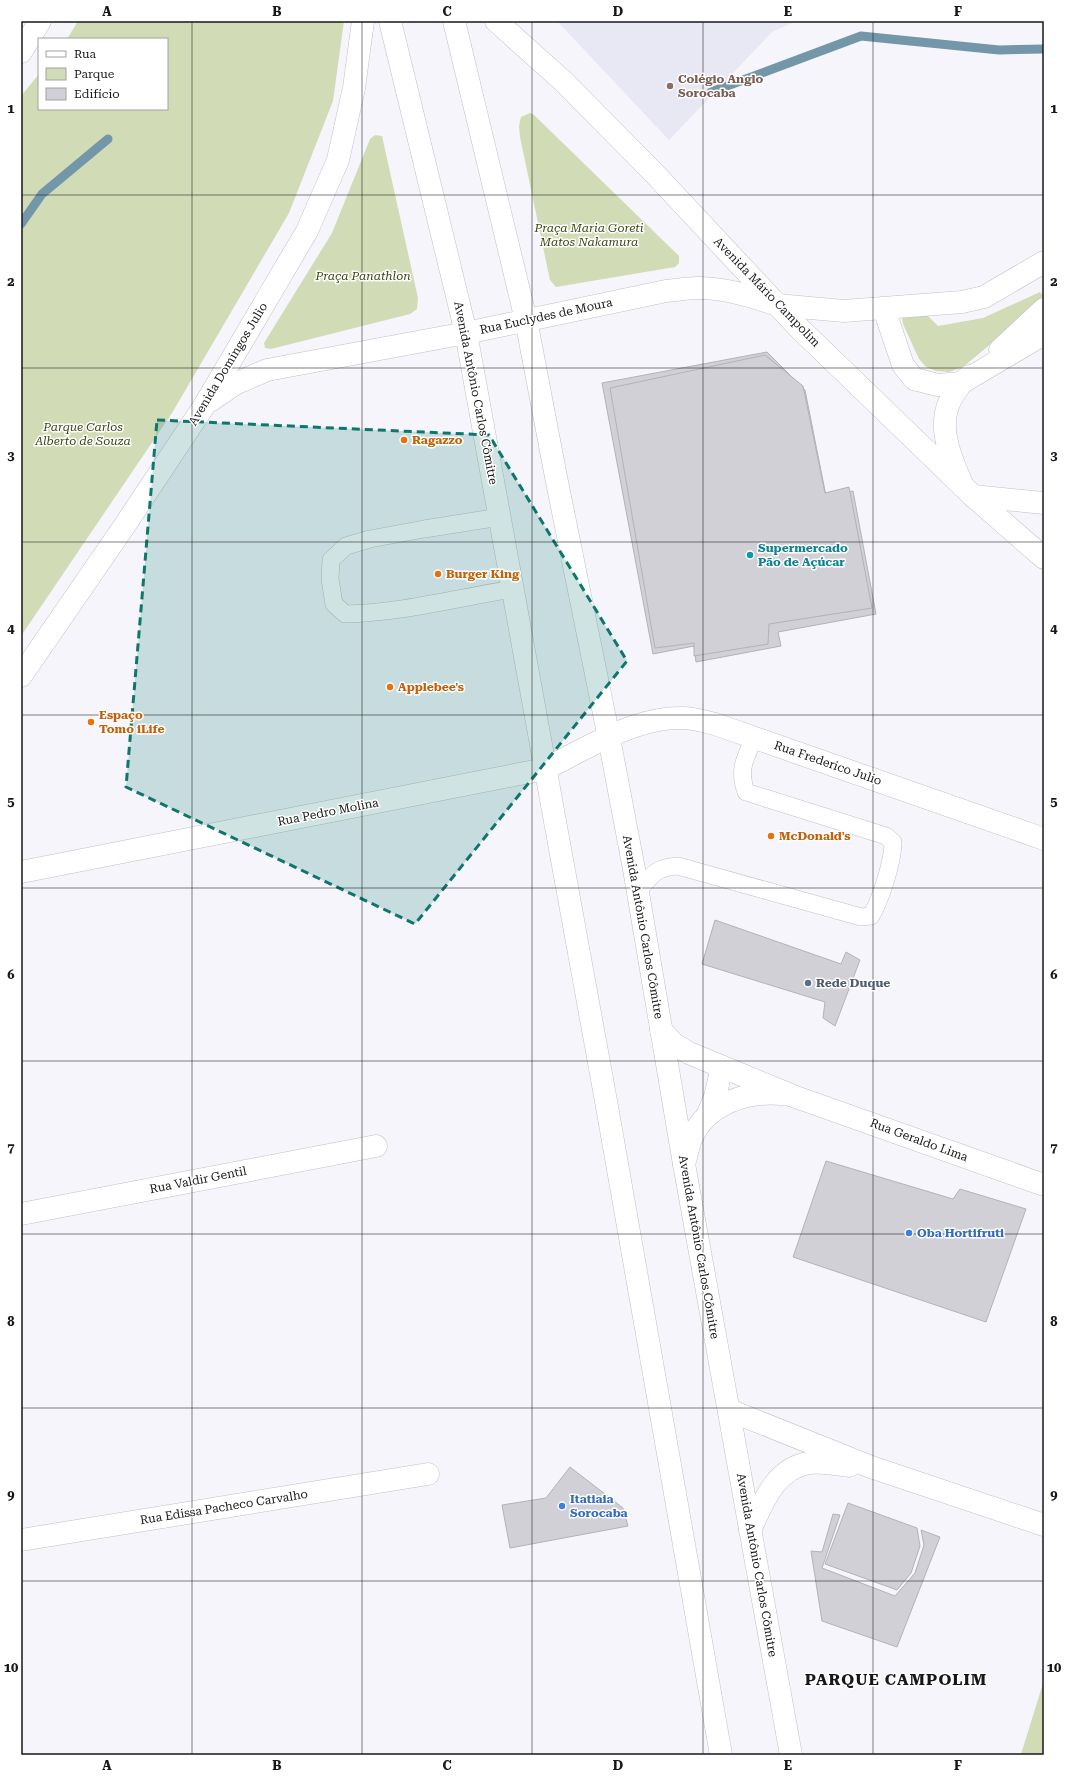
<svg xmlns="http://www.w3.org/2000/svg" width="1065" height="1776" viewBox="0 0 1065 1776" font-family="'Roboto Serif',serif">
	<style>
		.built { fill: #e8e7f4 }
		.green { fill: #d1dcb7 }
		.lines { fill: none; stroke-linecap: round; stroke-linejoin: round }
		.stream { stroke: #7397a9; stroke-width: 9 }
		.building { fill: #d1d0d6; stroke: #b2b2b7 }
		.service-casing { stroke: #c0c0c5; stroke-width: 18 }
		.minor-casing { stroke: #c0c0c5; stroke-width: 23 }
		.tertiary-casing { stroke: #c0c0c5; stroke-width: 23 }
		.secondary-casing { stroke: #c0c0c5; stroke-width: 23 }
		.service { stroke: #fff; stroke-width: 17 }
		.minor { stroke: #fff; stroke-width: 22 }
		.tertiary { stroke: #fff; stroke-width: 22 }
		.secondary { stroke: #fff; stroke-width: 22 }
		.marked { fill: #0f766e; fill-opacity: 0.2; stroke: #0f766e; stroke-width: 3; stroke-dasharray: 8 5; stroke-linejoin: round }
		.grid { fill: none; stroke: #171719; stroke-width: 1; stroke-opacity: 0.55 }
		.education-dot { fill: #8d6e63; stroke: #fff; stroke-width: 1.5 }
		.food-dot { fill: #e8710a; stroke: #fff; stroke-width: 1.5 }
		.culture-dot { fill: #0f9aa8; stroke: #fff; stroke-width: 1.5 }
		.service-dot { fill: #5c6f8a; stroke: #fff; stroke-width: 1.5 }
		.shop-dot { fill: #3f7fe0; stroke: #fff; stroke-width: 1.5 }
		.labels { text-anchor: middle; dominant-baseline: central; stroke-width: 3; stroke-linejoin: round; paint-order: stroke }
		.education-label { font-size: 12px; font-weight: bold; fill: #785e54; stroke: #fff; text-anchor: start }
		.park-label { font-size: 12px; font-style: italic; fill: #3a4511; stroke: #fff }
		.street-label { font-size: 12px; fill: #171719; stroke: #fff }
		.food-label { font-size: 12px; font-weight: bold; fill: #c56008; stroke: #fff; text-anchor: start }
		.culture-label { font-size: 12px; font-weight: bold; fill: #0d838f; stroke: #fff; text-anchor: start }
		.service-label { font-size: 12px; font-weight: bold; fill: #4e5e75; stroke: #fff; text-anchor: start }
		.shop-label { font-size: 12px; font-weight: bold; fill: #366cbe; stroke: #fff; text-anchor: start }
		.district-label { font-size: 16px; font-weight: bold; letter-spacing: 1px; fill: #171719; stroke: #fff }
		.neatline { fill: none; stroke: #171719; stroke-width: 1.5 }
		.grid-label { font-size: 13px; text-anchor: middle; font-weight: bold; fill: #171719 }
	</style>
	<rect width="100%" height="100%" fill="#f5f5fb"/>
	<!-- built -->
	<polygon class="built" points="557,21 796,21 772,32 669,140"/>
	<!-- green -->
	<g class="green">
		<polygon points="78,21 344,21 333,101 289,213 172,413 21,636 21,96 39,74 39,109 167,109 167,39 67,39"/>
		<polygon points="530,113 534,115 679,256 679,263 675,267 556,287 550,280 520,137 519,126 521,117"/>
		<polygon points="375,135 382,136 418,298 417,309 410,314 271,349 265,348 264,343 332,233 370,139"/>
		<polygon points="1040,292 1043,296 1004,333 963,367 949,372 936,371 926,367 919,359 903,324 902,318 904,315 928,316 938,326 983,318"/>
		<polygon points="1044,1680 1044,1755 1020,1755 1022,1751"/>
	</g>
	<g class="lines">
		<!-- stream -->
		<g class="stream">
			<polyline points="711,92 861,36 999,50 1044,49"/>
			<polyline points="21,224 42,194 108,139"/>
		</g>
	</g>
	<!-- building -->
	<g class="building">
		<polygon points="767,352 805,390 826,496 853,491 876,614 778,632 781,646 696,662 694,646 653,654 602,383"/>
		<polygon points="765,355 803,386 825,493 849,487 872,608 769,624 768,644 694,656 694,643 655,648 610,388"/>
		<polygon points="715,920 841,964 846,952 860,960 835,1026 823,1018 825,1002 702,964"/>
		<polygon points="826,1161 953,1199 960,1189 1026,1209 986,1322 793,1257"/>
		<polygon points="570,1467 623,1508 628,1526 510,1548 502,1505 546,1498"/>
		<polygon points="848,1503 917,1528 920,1546 911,1573 897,1590 825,1564"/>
		<polygon points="833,1514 840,1515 822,1568 895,1596 915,1573 924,1545 921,1530 940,1537 897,1647 822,1621 811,1551 822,1552"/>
	</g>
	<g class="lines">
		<defs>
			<g id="service">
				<path d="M 500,517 L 424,529 L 370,539 L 346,546 L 331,560 L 330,579 L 334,604 L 345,614 C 401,613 457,598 513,589"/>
				<path d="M 638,891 C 652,875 656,867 678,866 L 861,917 L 871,916 C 881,899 893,861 893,842 L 886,836 L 746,792 C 738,769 745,759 754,738"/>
			</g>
			<g id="minor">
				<polyline points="777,305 844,311 962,302 984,297 1044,262"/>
				<polyline points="884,309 903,365 914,379 938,385 961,383 1044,334"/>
				<polyline points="1000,350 1044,309"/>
				<polyline points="210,401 235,384 267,370 466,333"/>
				<path d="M 962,484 C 945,444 931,410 969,376"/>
				<polyline points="973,496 1044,503"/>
				<polyline points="21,676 123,528 204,406 307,231 338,160 354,88 363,21"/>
				<path d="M 21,872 L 545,769 C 585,749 634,718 679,718 C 692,717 703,721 715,724 L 1044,839"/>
				<polyline points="661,1030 674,1044 689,1053 793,1096 1044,1185"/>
				<polyline points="708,1114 715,1097 722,1067"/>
				<path d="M 684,1164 C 687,1155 688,1145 692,1137 C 708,1103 747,1091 782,1094"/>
				<polyline points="21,1214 376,1146"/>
				<polyline points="729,1410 871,1467 1044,1525"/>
				<path d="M 750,1530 C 763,1503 775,1468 809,1463 C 821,1461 837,1465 849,1466"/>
				<polyline points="21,1540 428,1474"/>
			</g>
			<g id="tertiary">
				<polyline points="496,21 563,81 654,173 798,327 973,496 1044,558"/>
				<polyline points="21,52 40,21"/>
				<path d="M 466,333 L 666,291 C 677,290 687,288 698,288 C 724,288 749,295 774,304"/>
			</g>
			<g id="secondary">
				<polyline points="390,21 466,333 606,1101 721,1755"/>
				<polyline points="454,21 526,320 557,482 609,738 634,869 684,1164 791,1755"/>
			</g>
		</defs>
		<!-- service casing -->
		<use href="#service" class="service-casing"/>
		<!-- minor casing -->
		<use href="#minor" class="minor-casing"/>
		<!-- tertiary casing -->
		<use href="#tertiary" class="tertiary-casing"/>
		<!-- secondary casing -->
		<use href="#secondary" class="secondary-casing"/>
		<!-- service -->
		<use href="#service" class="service"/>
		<!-- minor -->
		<use href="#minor" class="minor"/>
		<!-- tertiary -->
		<use href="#tertiary" class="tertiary"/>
		<!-- secondary -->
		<use href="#secondary" class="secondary"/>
	</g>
	<!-- marked area -->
	<path class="marked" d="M 157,420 L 489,435 L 627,661 L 415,924 L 126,787 Z"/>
	<!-- grid -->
	<path class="grid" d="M 192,21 L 192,1755M 362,21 L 362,1755M 532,21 L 532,1755M 703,21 L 703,1755M 873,21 L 873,1755M 21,195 L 1044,195M 21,368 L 1044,368M 21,542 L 1044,542M 21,715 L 1044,715M 21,888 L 1044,888M 21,1061 L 1044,1061M 21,1234 L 1044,1234M 21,1408 L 1044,1408M 21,1581 L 1044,1581"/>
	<!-- markers -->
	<circle class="education-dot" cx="670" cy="86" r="4"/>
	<g class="food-dot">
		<circle cx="404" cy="440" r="4"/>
		<circle cx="438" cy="574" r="4"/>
		<circle cx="390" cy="687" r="4"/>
		<circle cx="91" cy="722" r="4"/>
		<circle cx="771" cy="836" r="4"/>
	</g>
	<circle class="culture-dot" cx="750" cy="555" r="4"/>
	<circle class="service-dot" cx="808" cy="983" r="4"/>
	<g class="shop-dot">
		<circle cx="909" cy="1233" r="4"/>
		<circle cx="562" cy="1506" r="4"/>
	</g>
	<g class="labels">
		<!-- education labels -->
		<g class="education-label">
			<text x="678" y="79">Colégio Anglo<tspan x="678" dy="14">Sorocaba</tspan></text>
		</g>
		<!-- park labels -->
		<g class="park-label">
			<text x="589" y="228">Praça Maria Goreti<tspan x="589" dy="14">Matos Nakamura</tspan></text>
			<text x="363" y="276">Praça Panathlon</text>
			<text x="83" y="427">Parque Carlos<tspan x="83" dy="14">Alberto de Souza</tspan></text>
		</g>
		<!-- street labels -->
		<g class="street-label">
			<text transform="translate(767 292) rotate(46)">Avenida Mário Campolim</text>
			<text transform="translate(546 316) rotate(-12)">Rua Euclydes de Moura</text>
			<text transform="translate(228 364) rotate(-59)">Avenida Domingos Julio</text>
			<text transform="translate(476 393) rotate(79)">Avenida Antônio Carlos Cômitre</text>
			<text transform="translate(828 763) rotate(19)">Rua Frederico Julio</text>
			<text transform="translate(328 812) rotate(-11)">Rua Pedro Molina</text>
			<text transform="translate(643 927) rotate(80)">Avenida Antônio Carlos Cômitre</text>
			<text transform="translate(919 1140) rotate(20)">Rua Geraldo Lima</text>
			<text transform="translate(198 1180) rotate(-11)">Rua Valdir Gentil</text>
			<text transform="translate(699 1247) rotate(80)">Avenida Antônio Carlos Cômitre</text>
			<text transform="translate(224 1507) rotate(-9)">Rua Edissa Pacheco Carvalho</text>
			<text transform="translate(757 1565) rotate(80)">Avenida Antônio Carlos Cômitre</text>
		</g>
		<!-- food labels -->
		<g class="food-label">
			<text x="412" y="440">Ragazzo</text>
			<text x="446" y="574">Burger King</text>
			<text x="398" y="687">Applebee's</text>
			<text x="99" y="715">Espaço<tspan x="99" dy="14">Tomo iLife</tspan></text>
			<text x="779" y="836">McDonald's</text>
		</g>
		<!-- culture labels -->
		<g class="culture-label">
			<text x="758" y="548">Supermercado<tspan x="758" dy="14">Pão de Açúcar</tspan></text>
		</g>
		<!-- service labels -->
		<g class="service-label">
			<text x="816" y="983">Rede Duque</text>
		</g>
		<!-- shop labels -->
		<g class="shop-label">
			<text x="917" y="1233">Oba Hortifruti</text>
			<text x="570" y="1499">Itatiaia<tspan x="570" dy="14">Sorocaba</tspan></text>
		</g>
		<!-- district labels -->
		<g class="district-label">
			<text x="896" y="1679">PARQUE CAMPOLIM</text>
		</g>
	</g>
	<!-- border -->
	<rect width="1065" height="1776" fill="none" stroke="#ffffff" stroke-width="44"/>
	<!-- legend -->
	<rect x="38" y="38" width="130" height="72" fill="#ffffff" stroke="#a2a2a3"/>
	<rect x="46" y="51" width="20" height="6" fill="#ffffff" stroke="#a2a2a3"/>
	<text x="74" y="58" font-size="12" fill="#171719">Rua</text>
	<rect x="46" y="68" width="20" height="12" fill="#d1dcb7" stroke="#a2a2a3"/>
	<text x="74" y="78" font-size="12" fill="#171719">Parque</text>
	<rect x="46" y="88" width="20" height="12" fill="#d1d0d6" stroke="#a2a2a3"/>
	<text x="74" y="98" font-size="12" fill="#171719">Edifício</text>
	<rect x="22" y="22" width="1021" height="1732" class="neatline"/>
	<g class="grid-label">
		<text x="107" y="16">A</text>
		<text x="277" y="16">B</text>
		<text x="447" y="16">C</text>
		<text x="618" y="16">D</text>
		<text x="788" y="16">E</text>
		<text x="958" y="16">F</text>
		<text x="11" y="113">1</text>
		<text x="1054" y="113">1</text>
		<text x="11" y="286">2</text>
		<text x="1054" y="286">2</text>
		<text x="11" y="460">3</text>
		<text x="1054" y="460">3</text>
		<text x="11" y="633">4</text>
		<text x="1054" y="633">4</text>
		<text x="11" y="806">5</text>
		<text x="1054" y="806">5</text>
		<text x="11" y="979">6</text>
		<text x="1054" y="979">6</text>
		<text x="11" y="1152">7</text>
		<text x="1054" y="1152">7</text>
		<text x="11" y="1326">8</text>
		<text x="1054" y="1326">8</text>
		<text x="11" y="1499">9</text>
		<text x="1054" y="1499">9</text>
		<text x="11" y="1672">10</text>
		<text x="1054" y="1672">10</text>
		<text x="107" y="1770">A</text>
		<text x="277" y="1770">B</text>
		<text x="447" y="1770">C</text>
		<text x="618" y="1770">D</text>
		<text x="788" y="1770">E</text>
		<text x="958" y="1770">F</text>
	</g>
</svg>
